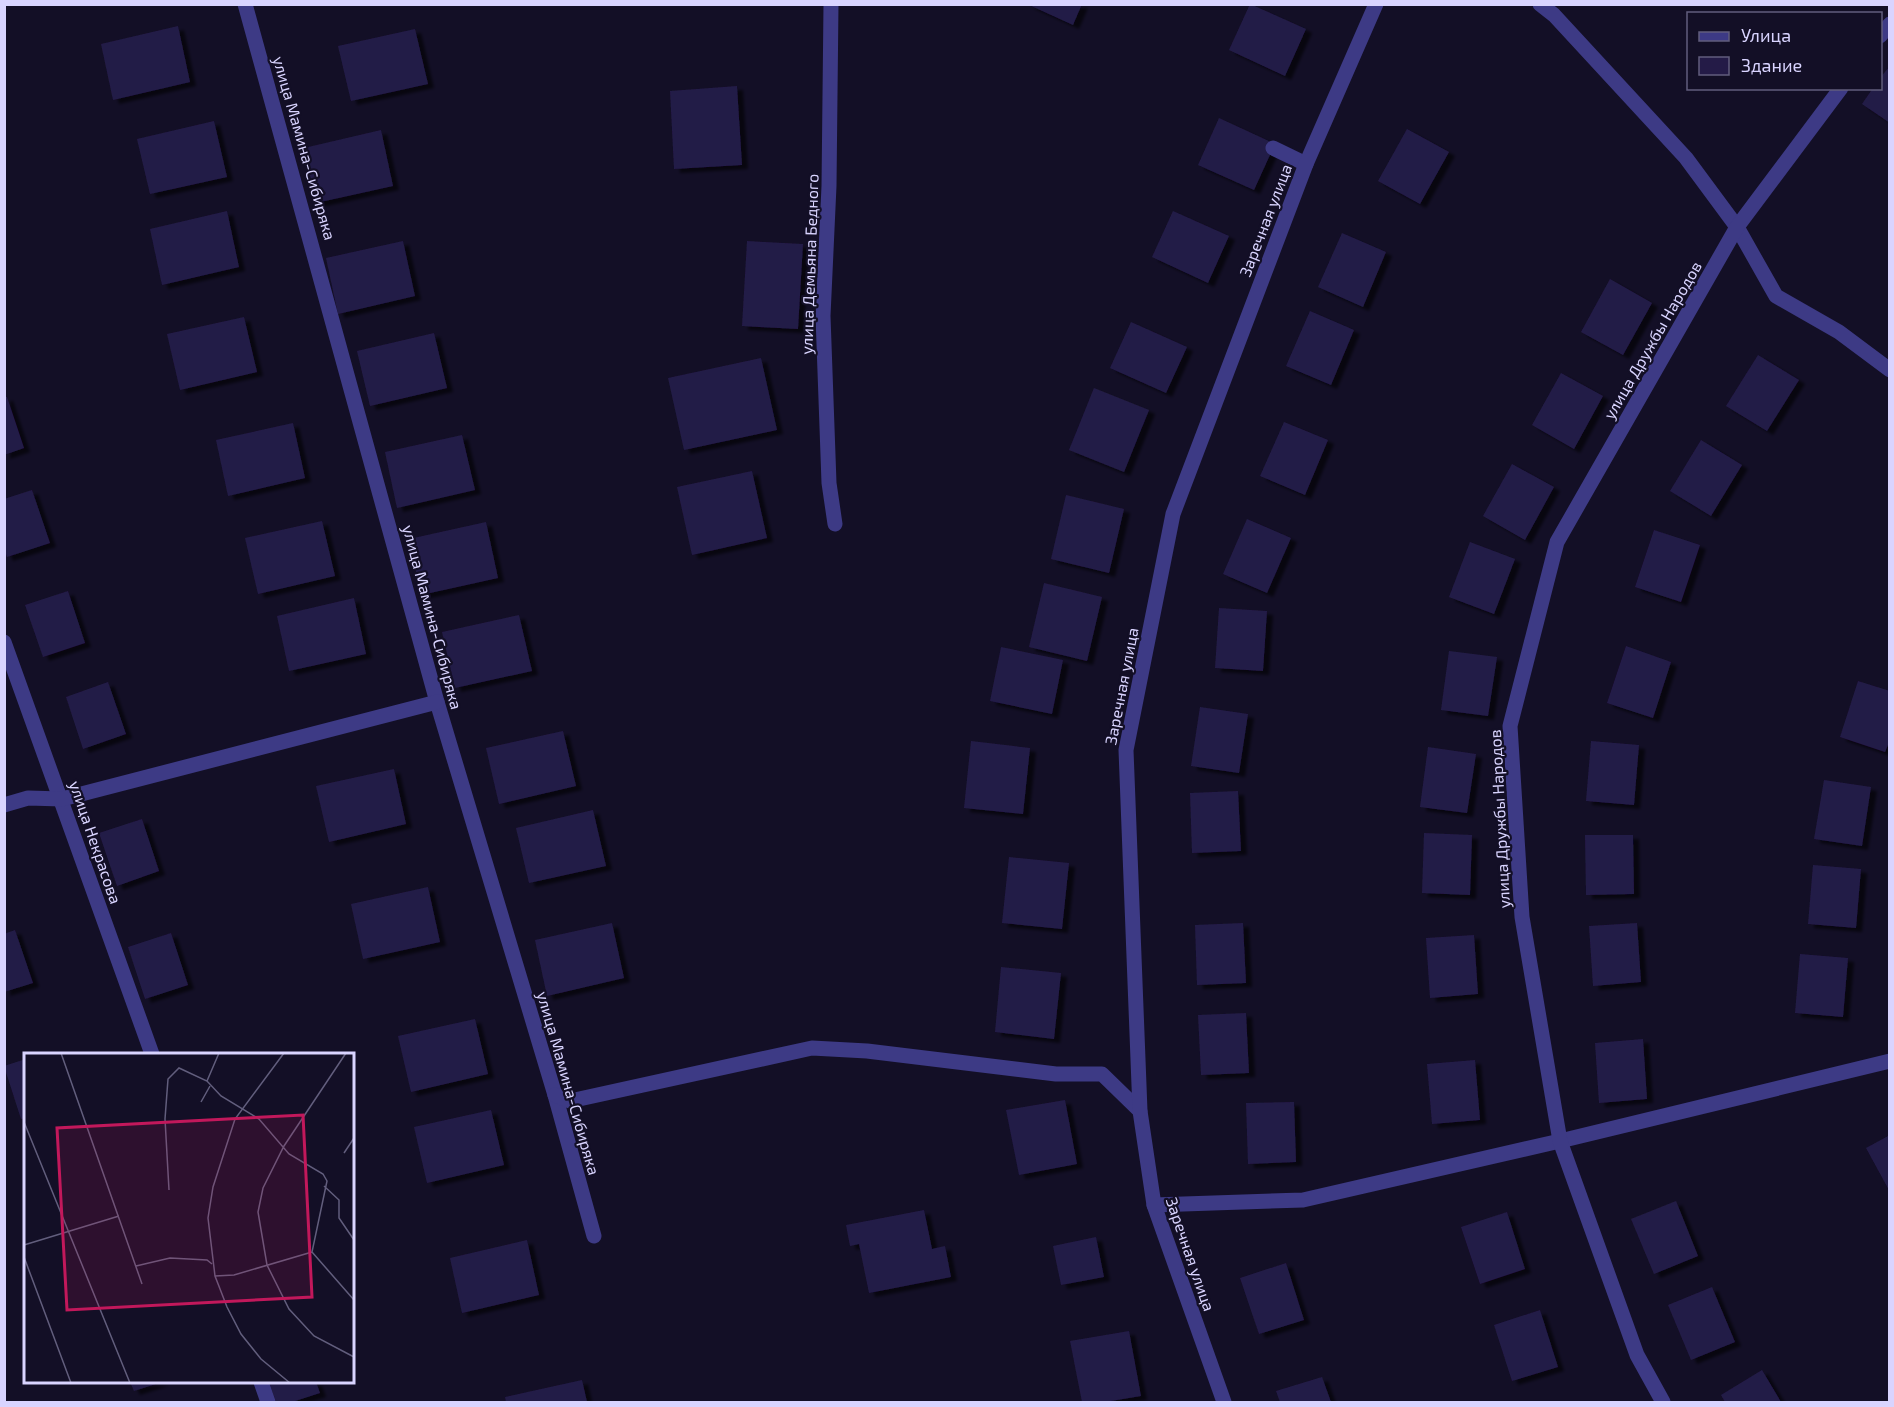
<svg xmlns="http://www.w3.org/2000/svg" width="1894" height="1407" viewBox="0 0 1894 1407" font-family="'Exo 2',sans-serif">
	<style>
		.building { fill: #241b47; filter: url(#shadow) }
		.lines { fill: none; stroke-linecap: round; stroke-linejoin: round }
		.minor { stroke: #3d3a85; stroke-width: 15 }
		.labels { text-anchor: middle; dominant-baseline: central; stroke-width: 4.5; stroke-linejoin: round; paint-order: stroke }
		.street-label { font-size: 16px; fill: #d9d4ff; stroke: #130f26 }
		.inset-road { fill: none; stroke: #625e7d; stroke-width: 1.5 }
		.view { fill: #c2185b; fill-opacity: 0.15; stroke: #c2185b; stroke-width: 3 }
		.inset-edge { fill: none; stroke: #d9d4ff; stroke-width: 3 }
	</style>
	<defs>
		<filter id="shadow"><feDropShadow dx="6" dy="4" stdDeviation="1.5" flood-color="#0009"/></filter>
	</defs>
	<rect width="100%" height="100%" fill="#130f26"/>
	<!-- building -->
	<g class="building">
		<polygon points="1027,4 1082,4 1073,25"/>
		<polygon points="1250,4 1306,29 1285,76 1229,50"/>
		<polygon points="178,26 190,82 113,100 101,44"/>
		<polygon points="415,29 428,84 351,101 338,46"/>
		<polygon points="1890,66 1890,123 1862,104 1873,88 1880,88 1880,78"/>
		<polygon points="737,86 742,165 674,169 670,91"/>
		<polygon points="1219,118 1275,144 1254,190 1198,165"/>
		<polygon points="214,121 227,177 150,194 137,139"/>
		<polygon points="1407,129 1449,152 1420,204 1378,181"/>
		<polygon points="381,130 393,186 316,203 304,148"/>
		<polygon points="227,211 239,267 162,285 150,229"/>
		<polygon points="1173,211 1229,236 1208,283 1152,257"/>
		<polygon points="1342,233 1386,252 1363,307 1318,287"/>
		<polygon points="403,241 415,296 338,314 326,258"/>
		<polygon points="747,241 803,244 798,329 742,326"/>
		<polygon points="1610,279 1652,303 1623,355 1581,332"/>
		<polygon points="1310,311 1354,330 1331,385 1286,366"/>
		<polygon points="244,317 257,372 180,390 167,334"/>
		<polygon points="1131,322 1187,347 1166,393 1110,368"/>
		<polygon points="434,333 447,388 370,406 357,351"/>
		<polygon points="1758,355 1799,380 1767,431 1726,406"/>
		<polygon points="761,358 777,430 684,450 668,378"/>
		<polygon points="1561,373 1603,396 1574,449 1532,425"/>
		<polygon points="1094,388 1149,410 1124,472 1069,450"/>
		<polygon points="4,397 7,397 24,448 4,455"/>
		<polygon points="1284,422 1328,440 1305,495 1260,476"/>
		<polygon points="293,423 305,478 228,496 216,440"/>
		<polygon points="462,435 475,490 397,508 385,452"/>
		<polygon points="1701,440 1742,465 1711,516 1670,491"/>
		<polygon points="1512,464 1554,487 1525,540 1483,516"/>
		<polygon points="752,471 767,538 692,555 677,487"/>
		<polygon points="32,490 50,543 7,557 4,549 4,499"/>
		<polygon points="1066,495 1124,509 1109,573 1051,559"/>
		<polygon points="1247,519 1291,538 1267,593 1223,574"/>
		<polygon points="322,521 335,576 258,594 245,538"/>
		<polygon points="486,522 498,578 421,595 409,539"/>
		<polygon points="1654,530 1700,545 1681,602 1635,587"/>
		<polygon points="1470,542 1515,559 1494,614 1449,597"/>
		<polygon points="1044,583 1102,597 1087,661 1029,647"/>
		<polygon points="68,591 85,643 43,657 25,605"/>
		<polygon points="354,598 366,654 289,671 277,616"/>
		<polygon points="1219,608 1267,611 1263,671 1215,668"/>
		<polygon points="519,615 532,671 455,688 442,632"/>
		<polygon points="1626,646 1671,662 1653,718 1607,703"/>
		<polygon points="1001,647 1063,660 1052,714 990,701"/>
		<polygon points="1449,651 1497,657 1488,716 1441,710"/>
		<polygon points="1858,681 1890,691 1890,740 1885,752 1840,737"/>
		<polygon points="108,682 126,734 83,749 66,697"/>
		<polygon points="1200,707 1248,714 1239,773 1191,766"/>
		<polygon points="563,731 576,786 499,804 486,748"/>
		<polygon points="971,741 1030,748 1023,814 964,808"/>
		<polygon points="1591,741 1639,745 1634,805 1586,801"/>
		<polygon points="1428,747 1476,754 1467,813 1420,807"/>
		<polygon points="394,769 406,824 329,842 316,786"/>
		<polygon points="1824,780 1871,787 1862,846 1814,839"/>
		<polygon points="1238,791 1241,851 1192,853 1190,793"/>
		<polygon points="593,810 606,866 529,883 516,828"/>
		<polygon points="142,819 159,871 117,886 99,833"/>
		<polygon points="1424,833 1472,835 1470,895 1422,893"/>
		<polygon points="1585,835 1633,835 1634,894 1586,895"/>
		<polygon points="1009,857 1069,863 1062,929 1002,923"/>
		<polygon points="1813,865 1861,869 1856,928 1808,924"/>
		<polygon points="428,887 440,942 363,959 351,904"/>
		<polygon points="612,923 624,978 547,996 535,940"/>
		<polygon points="1243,923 1246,983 1197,985 1195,925"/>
		<polygon points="1637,923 1641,982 1593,986 1589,926"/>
		<polygon points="15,930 33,983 4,992 4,934"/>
		<polygon points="171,933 188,985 145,999 128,947"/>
		<polygon points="1474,935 1478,994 1430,998 1426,938"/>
		<polygon points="1800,954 1848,958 1843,1017 1795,1013"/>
		<polygon points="1001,967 1061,973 1054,1039 995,1032"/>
		<polygon points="1246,1013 1249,1073 1201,1075 1198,1015"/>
		<polygon points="475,1019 488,1074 411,1092 398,1036"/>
		<polygon points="1643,1039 1647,1099 1599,1103 1595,1043"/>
		<polygon points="26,1059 26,1118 21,1119 4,1066"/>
		<polygon points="1475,1060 1480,1120 1432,1124 1427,1064"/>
		<polygon points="1065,1100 1077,1164 1019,1175 1006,1110"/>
		<polygon points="1294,1102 1296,1162 1248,1164 1246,1103"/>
		<polygon points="491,1110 504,1165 427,1183 414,1127"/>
		<polygon points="1890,1135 1890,1192 1866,1148"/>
		<polygon points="1676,1201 1698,1256 1654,1274 1631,1219"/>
		<polygon points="924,1210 932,1249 945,1246 951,1277 869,1293 859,1244 850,1246 846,1225"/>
		<polygon points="1507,1212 1525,1269 1480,1284 1461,1227"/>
		<polygon points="1096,1237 1104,1277 1061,1285 1053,1246"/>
		<polygon points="527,1240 539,1295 462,1313 450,1258"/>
		<polygon points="1286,1263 1304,1320 1259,1334 1240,1278"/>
		<polygon points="1712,1287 1735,1342 1691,1360 1668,1305"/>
		<polygon points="1540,1310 1558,1367 1512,1381 1494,1325"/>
		<polygon points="1129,1331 1141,1396 1105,1402 1082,1402 1070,1341"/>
		<polygon points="1762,1370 1781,1402 1725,1402 1721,1395"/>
		<polygon points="1322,1377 1331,1402 1280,1402 1276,1391"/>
		<polygon points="582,1380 587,1402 506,1402 505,1397"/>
		<polygon points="130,1382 162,1382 134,1391"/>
		<polygon points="269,1382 316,1382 320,1393 292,1402 276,1402"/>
	</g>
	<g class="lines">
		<!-- minor -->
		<g class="minor">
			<polyline points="245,4 437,702 555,1095 594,1236"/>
			<polyline points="831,4 829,186 823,316 829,483 835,524"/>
			<polyline points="1540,4 1554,15 1686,158 1737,227 1776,296 1839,332 1890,370"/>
			<polyline points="1880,36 1890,24"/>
			<polyline points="1273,148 1306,164"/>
			<polyline points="4,642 152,1054"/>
			<polyline points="4,805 28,798 62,799 437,702"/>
			<polyline points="555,1095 570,1101 812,1048 867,1051 1056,1074 1102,1074 1140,1111"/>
			<polyline points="1154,1205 1303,1200 1560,1141 1890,1061"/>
			<polyline points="261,1382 268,1402"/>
			<polyline points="1224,1402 1154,1205 1140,1111 1126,750 1173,514 1306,164 1376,4"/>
			<polyline points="1663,1402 1637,1355 1560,1141 1522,917 1510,726 1557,542 1737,227 1841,88"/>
		</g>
	</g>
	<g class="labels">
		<!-- street labels -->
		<g class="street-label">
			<text transform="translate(305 148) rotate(74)">улица Мамина-Сибиряка</text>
			<text transform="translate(1265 220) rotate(-69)">Заречная улица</text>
			<text transform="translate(809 264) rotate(-88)">улица Демьяна Бедного</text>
			<text transform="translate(1652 340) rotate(-60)">улица Дружбы Народов</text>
			<text transform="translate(433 617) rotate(75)">улица Мамина-Сибиряка</text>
			<text transform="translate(1121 686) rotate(-79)">Заречная улица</text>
			<text transform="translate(1499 819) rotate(-93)">улица Дружбы Народов</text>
			<text transform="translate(96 842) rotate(71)">улица Некрасова</text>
			<text transform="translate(569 1083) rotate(74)">улица Мамина-Сибиряка</text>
			<text transform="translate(1191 1254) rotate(71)">Заречная улица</text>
		</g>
	</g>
	<!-- overview -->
	<g transform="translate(24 1053)">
		<rect width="330" height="330" fill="#130f26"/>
		<path class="inset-road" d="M 37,0 L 118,231M 260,0 L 211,66 L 189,134 L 184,165 L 191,223 L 203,254 L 217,281 L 237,306 L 266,330M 322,0 L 260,93 L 239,135 L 234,159 L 243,212 L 265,256 L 290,283 L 330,304M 183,28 L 195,0M 177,49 L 186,33M 0,69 L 106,330M 320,100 L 330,85M 300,133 L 315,147 L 315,165 L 330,187M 145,137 L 141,66 L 144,26 L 155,15 L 183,28 L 197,43 L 235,66 L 265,101 L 299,121 L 303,128 L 288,199 L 330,247M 0,192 L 95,163M 0,204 L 47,330M 112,213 L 146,205 L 183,207 L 188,211M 191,223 L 210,222 L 288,199"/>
		<path class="view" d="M 279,62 L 288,244 L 43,257 L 33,75 Z"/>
		<rect width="330" height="330" class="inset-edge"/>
	</g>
	<!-- border -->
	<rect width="1894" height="1407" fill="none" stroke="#d9d4ff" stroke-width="12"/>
	<!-- legend -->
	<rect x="1687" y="12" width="195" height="78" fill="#130f26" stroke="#625e7d" stroke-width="1.5"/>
	<rect x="1699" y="32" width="30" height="9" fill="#3d3a85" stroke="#625e7d" stroke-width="1.5"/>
	<text x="1741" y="42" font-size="18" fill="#d9d4ff">Улица</text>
	<rect x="1699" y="57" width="30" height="18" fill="#241b47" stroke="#625e7d" stroke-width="1.5"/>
	<text x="1741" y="72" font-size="18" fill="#d9d4ff">Здание</text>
</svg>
